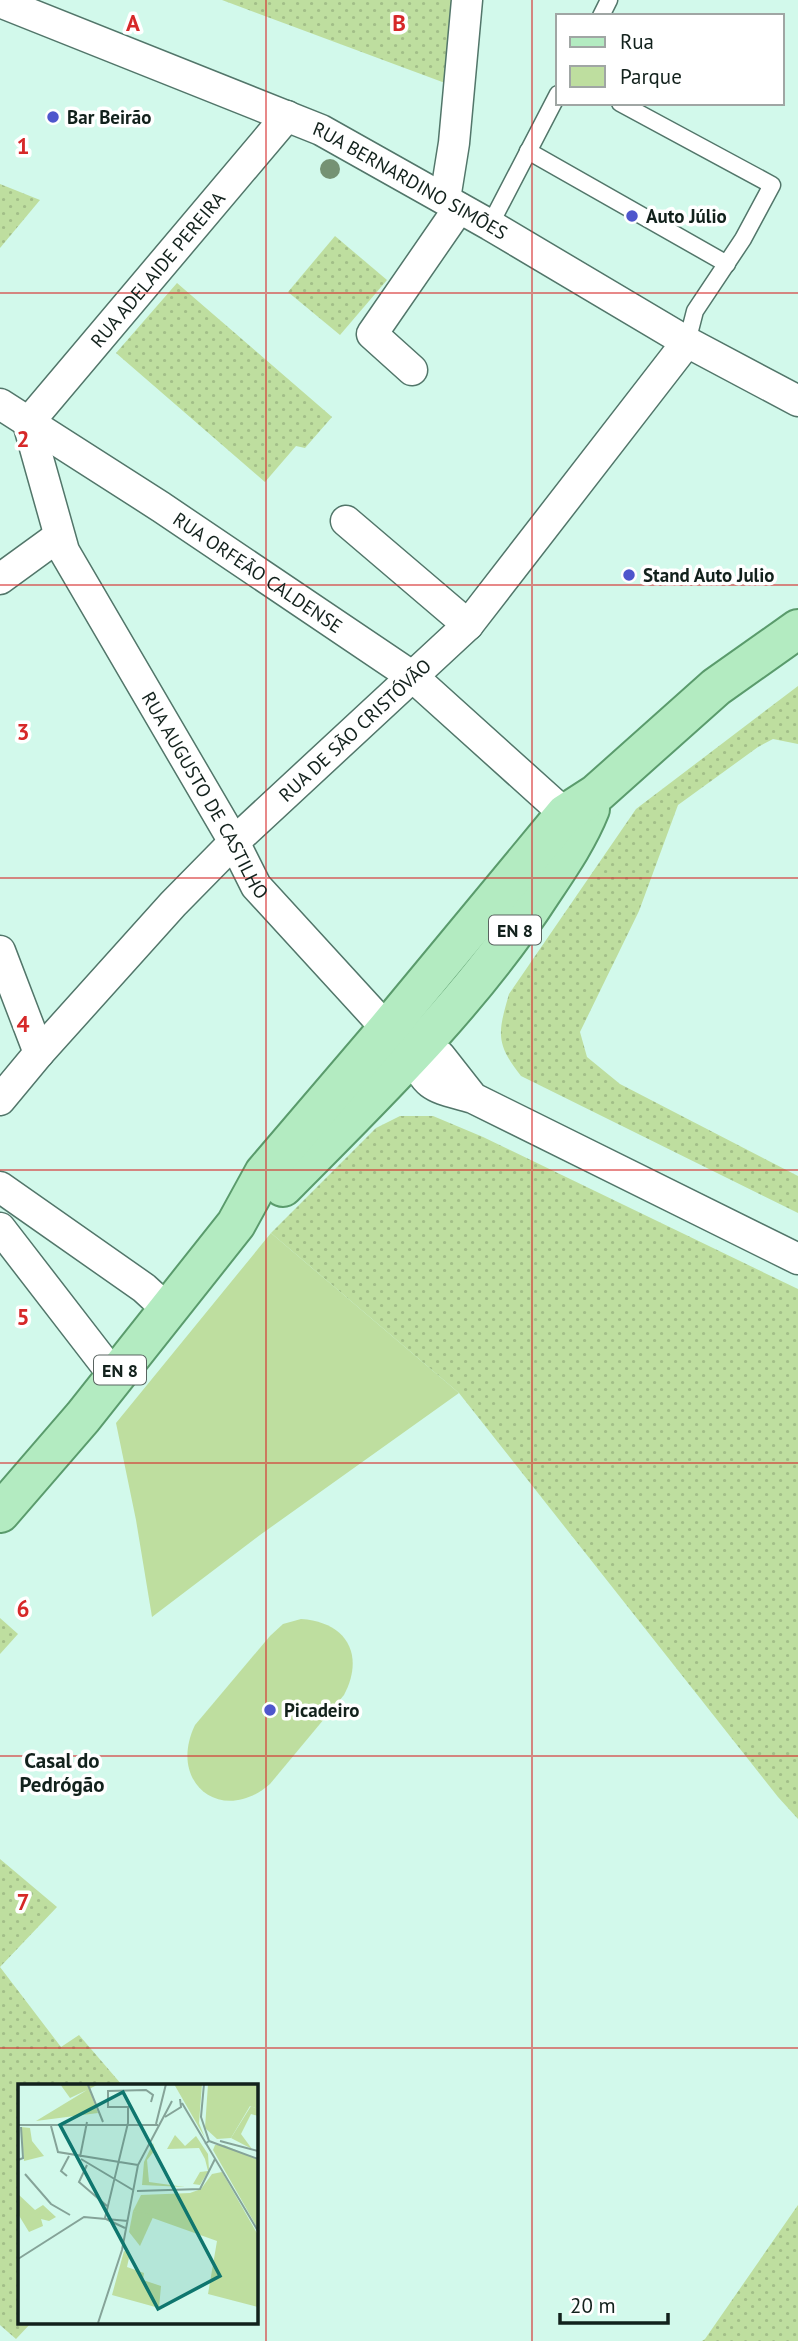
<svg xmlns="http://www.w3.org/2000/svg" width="798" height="2341" viewBox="0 0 798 2341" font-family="'PT Sans',sans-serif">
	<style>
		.green { fill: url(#green-dots) }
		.pitch { fill: #bede9f }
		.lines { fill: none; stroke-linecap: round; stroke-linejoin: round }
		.service-casing { stroke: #52766a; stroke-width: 19 }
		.minor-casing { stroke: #52766a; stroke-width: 33 }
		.primary-casing { stroke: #5a9b6c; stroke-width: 42 }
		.service { stroke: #fff; stroke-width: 16 }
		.minor { stroke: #fff; stroke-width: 30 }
		.primary { stroke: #b3ebc1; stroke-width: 38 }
		.tree { fill: #759273 }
		.grid { fill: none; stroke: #d62828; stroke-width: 2; stroke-opacity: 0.55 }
		.poi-dot { fill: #4e56cc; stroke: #fff; stroke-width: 2.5 }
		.labels { text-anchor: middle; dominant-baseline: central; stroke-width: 7; stroke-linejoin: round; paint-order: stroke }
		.shield { fill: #fff; stroke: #596460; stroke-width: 2 }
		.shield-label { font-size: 18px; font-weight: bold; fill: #12211c }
		.poi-label { font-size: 19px; font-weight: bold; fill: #12211c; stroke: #fff; text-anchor: start }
		.street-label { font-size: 19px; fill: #12211c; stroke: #fff }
		.neighbourhood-label { font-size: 21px; font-weight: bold; fill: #12211c; stroke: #fff }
		.inset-road { fill: none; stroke: #85a398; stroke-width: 2 }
		.view { fill: #0f766e; fill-opacity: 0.15; stroke: #0f766e; stroke-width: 3.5 }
		.inset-edge { fill: none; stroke: #12211c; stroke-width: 3.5 }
		.grid-label { font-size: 23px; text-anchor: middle; font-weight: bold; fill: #d62828; stroke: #fff; stroke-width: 7; stroke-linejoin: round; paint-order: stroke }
	</style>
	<defs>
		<pattern id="green-dots" width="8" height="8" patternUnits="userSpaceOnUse" patternTransform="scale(1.75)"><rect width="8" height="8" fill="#bede9f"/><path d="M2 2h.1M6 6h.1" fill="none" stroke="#a2be88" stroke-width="1.8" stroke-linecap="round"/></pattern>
	</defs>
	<rect width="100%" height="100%" fill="#d2f9eb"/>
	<!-- green -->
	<g class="green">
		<polygon points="222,0 454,0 445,83"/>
		<polygon points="0,184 40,200 0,248"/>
		<polygon points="335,236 387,280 340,335 288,292"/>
		<polygon points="177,283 332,417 305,448 296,446 265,482 116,353"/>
		<path d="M 798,686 L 798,744 L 773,739 L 758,747 L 678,805 L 639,911 L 580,1032 L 587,1057 L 620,1084 L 798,1176 L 798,1213 L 521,1076 C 495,1043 498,1033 509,994 L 636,809 Z"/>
		<polygon points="400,1116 433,1116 483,1137 798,1289 798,1819 778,1797 459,1393 271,1233 376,1128"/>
		<polygon points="0,1618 18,1634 0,1654"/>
		<polygon points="0,1859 57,1907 0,1967 61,2047 79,2035 122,2085 19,2086 19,2322 32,2322 16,2339 0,2325"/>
		<polygon points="798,2205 798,2341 702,2341 705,2339"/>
	</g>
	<!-- pitch -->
	<g class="pitch">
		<polygon points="271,1233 459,1393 260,1535 152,1617 136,1520 116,1423"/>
		<path d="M 301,1619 C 347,1622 365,1655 344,1695 L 270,1784 C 222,1826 167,1783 195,1725 L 270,1636 L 283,1624 Z"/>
	</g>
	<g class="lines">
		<defs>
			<g id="service">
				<polyline points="601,16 609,0"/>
				<polyline points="620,103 772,185 743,239 695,311 687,342"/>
				<polyline points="528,151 727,264"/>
				<polyline points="490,225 558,94"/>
			</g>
			<g id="minor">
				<path id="s1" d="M 0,2 L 321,130 L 490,225 L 687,342 L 798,401"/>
				<polyline points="445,199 454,143 467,0"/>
				<polyline points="412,370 372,334 459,208"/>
				<path id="s2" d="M 0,404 L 161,507 L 413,677 L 565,814"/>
				<path id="s3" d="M 28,423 L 64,551 L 234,842 L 256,886 L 387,1029"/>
				<path id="s4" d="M 28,423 L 287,116"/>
				<polyline points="346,521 468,625"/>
				<polyline points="0,579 59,536"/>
				<polyline points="0,951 39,1053"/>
				<path d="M 473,1098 L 440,1056 L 415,1054 C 423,1090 441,1088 473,1098 L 798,1259"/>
				<path id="s5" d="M 0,1100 L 39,1053 L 173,904 L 234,842 L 468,625 L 687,342"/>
				<polyline points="0,1187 144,1288 168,1310"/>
				<polyline points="0,1228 115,1377"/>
			</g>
			<g id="primary">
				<path d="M 283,1187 C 375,1094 471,1002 542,892 C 560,865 578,839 590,809"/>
				<polyline points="0,1513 83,1417 236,1224 264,1173 387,1029 565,814 596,794 716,687 798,629"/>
			</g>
		</defs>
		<!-- service casing -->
		<use href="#service" class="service-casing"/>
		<!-- minor casing -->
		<use href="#minor" class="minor-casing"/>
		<!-- primary casing -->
		<use href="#primary" class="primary-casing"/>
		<!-- service -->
		<use href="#service" class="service"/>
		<!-- minor -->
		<use href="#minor" class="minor"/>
		<!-- primary -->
		<use href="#primary" class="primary"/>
	</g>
	<!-- trees -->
	<circle class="tree" cx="330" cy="169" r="10"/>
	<!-- grid -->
	<path class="grid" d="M 266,0 L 266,2341M 532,0 L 532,2341M 0,293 L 798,293M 0,585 L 798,585M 0,878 L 798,878M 0,1170 L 798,1170M 0,1463 L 798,1463M 0,1756 L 798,1756M 0,2048 L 798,2048"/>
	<!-- markers -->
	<g class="poi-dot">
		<circle cx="53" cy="117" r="7"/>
		<circle cx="632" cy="216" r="7"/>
		<circle cx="629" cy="575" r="7"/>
		<circle cx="270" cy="1710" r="7"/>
	</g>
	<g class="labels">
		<!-- shield labels -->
		<g class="shield">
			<rect x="489" y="915.5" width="52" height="29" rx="5"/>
			<rect x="94" y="1355.5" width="52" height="29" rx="5"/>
		</g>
		<g class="shield-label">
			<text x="515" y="930">EN 8</text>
			<text x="120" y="1370">EN 8</text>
		</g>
		<!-- poi labels -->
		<g class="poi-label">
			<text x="67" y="117">Bar Beirão</text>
			<text x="646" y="216">Auto Júlio</text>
			<text x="643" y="575">Stand Auto Julio</text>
			<text x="284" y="1710">Picadeiro</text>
		</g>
		<!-- street labels -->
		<g class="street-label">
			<text stroke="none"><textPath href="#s1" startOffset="448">RUA BERNARDINO SIMÕES</textPath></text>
			<text stroke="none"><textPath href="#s4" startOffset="201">RUA ADELAIDE PEREIRA</textPath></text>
			<text stroke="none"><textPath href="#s2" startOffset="308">RUA ORFEÃO CALDENSE</textPath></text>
			<text stroke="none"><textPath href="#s5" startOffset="513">RUA DE SÃO CRISTÓVÃO</textPath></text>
			<text stroke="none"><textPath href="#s3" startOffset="415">RUA AUGUSTO DE CASTILHO</textPath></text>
		</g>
		<!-- neighbourhood labels -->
		<g class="neighbourhood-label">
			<text x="62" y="1760">Casal do<tspan x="62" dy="24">Pedrógão</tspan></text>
		</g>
	</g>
	<!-- overview -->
	<g transform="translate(18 2084)">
		<rect width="240" height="240" fill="#d2f9eb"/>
		<path d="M 42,0 L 81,0 L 71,5 L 80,29 L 18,37 L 69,6 L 52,14 ZM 156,0 L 184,0 L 181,39 L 187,54 ZM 233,22 L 240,25 L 240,32 L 233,30 L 223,50 L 234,65 L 213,54 ZM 3,43 L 12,44 L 14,57 L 26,72 L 6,77 ZM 157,51 L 167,62 L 178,52 L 190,70 L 191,86 L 182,101 L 175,100 L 182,88 L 190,87 L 187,75 L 181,64 L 149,65 ZM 135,59 L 137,66 L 129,76 L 131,98 L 167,103 L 124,101 L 126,78 ZM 204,88 L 240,151 L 240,223 L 190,210 L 199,157 L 115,127 L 123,111 L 172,109 L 183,105 L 194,90 ZM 0,110 L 17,126 L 25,121 L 38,133 L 31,137 L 23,135 L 25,142 L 11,148 L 0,130 ZM 106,167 L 112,169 L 109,183 L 126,189 L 125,196 L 143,202 L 141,224 L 94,211 Z" fill="#bede9f"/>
		<path d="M 190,0 L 240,0 L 240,25 L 232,22 L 213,54 L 199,55 L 187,44 ZM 197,61 L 206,61 L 240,76 L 240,145 L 195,66 Z" fill="#bede9f"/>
		<path d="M 115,127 L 136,131 L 122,162 L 111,148 Z" fill="#bede9f"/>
		<path class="inset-road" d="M 186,0 L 183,33 L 191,57 L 187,60M 70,1 L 85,38M 164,19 L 240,147M 147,33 L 163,23 L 162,15M 138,40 L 148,0M 0,41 L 140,41M 33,42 L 40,68 L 120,81M 191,57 L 240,75M 202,57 L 240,67M 62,73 L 69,38M 63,75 L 115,106M 0,76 L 5,74 L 3,43M 69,81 L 61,98 L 89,122M 7,90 L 33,120 L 52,131M 49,92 L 43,87 L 51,72M 119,107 L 182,105 L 197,75M 87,134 L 110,39 L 110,23 L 90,23 L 90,7 L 128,6 L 135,11 L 133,18M 88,135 L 107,144M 0,175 L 66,133 L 110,137M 80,239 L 104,166 L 120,81 L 154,17"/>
		<path class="view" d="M 105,8 L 202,192 L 140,225 L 42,41 Z"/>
		<rect width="240" height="240" class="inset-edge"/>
	</g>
	<g class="grid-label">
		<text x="133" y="31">A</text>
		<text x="399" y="31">B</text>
		<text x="23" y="154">1</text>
		<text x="23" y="447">2</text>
		<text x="23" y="740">3</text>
		<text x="23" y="1032">4</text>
		<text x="23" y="1325">5</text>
		<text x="23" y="1617">6</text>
		<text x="23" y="1910">7</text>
	</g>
	<!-- legend -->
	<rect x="556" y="14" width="228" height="91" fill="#ffffff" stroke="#a0a6a4" stroke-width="2"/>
	<rect x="570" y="37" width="35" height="10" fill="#b3ebc1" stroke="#a0a6a4" stroke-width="2"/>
	<text x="620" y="49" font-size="21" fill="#12211c">Rua</text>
	<rect x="570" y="66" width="35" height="21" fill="#bede9f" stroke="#a0a6a4" stroke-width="2"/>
	<text x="620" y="84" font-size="21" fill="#12211c">Parque</text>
	<!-- scale -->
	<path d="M560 2313v10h108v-10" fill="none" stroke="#12211c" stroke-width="3.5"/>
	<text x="570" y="2313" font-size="21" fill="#12211c" stroke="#ffffff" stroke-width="5" paint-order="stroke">20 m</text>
</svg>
